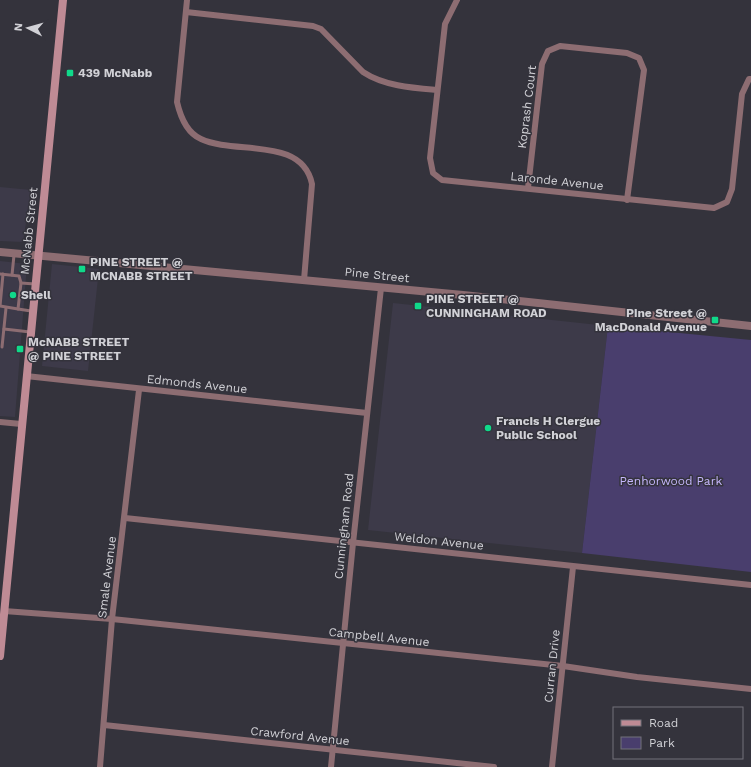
<svg xmlns="http://www.w3.org/2000/svg" width="751" height="767" viewBox="0 0 751 767" font-family="'Work Sans',sans-serif">
	<style>
		.built { fill: #3d3a49 }
		.green { fill: #493e6d }
		.lines { fill: none; stroke-linecap: round; stroke-linejoin: round }
		.service { stroke: #8d6d72; stroke-width: 3 }
		.minor { stroke: #8d6d72; stroke-width: 6 }
		.tertiary { stroke: #8d6d72; stroke-width: 8 }
		.secondary { stroke: #bf8b95; stroke-width: 8 }
		.poi-dot { fill: #10d98a; stroke: #34333c; stroke-width: 1.5 }
		.labels { text-anchor: middle; dominant-baseline: central; stroke-width: 3; stroke-linejoin: round; paint-order: stroke }
		.poi-label { font-size: 12px; font-weight: bold; fill: #d1d1d6; stroke: #34333c; text-anchor: start }
		.street-label { font-size: 12px; fill: #d1d1d6; stroke: #34333c }
		.park-label { font-size: 12px; fill: #c5b6fc; stroke: #34333c }
	</style>
	<rect width="100%" height="100%" fill="#34333c"/>
	<!-- built -->
	<g class="built">
		<polygon points="0,187 31,190 23,242 0,241"/>
		<polygon points="0,261 27,264 15,417 0,416"/>
		<polygon points="52,264 99,269 88,371 42,366"/>
		<polygon points="393,303 608,326 582,553 368,530"/>
	</g>
	<!-- green -->
	<polygon class="green" points="608,326 751,340 751,572 582,553"/>
	<g class="lines">
		<!-- service -->
		<g class="service">
			<polyline points="0,274 19,276 21,283 18,309 31,311"/>
			<polyline points="3,274 0,306 18,309"/>
			<polyline points="12,275 14,255"/>
			<polyline points="21,283 35,284"/>
			<polyline points="4,329 30,332"/>
			<polyline points="2,347 6,308"/>
		</g>
		<!-- minor -->
		<g class="minor">
			<path d="M 187,0 L 177,102 C 180,115 187,133 201,139 C 235,155 302,136 312,184 L 304,280"/>
			<polyline points="457,0 445,24 430,158 433,173 442,180 714,208 727,202 732,189 742,94 749,79 751,79"/>
			<path d="M 186,12 L 313,26 L 321,29 L 363,72 C 384,86 413,88 437,90"/>
			<polyline points="528,188 542,64 548,51 560,46 627,53 639,58 644,70 627,200"/>
			<polyline points="26,376 367,413"/>
			<polyline points="0,422 21,424"/>
			<polyline points="125,518 751,585"/>
			<polyline points="4,611 112,619 563,666 637,677 751,689"/>
			<polyline points="104,725 494,767"/>
			<polyline points="100,767 112,619 139,390"/>
			<polyline points="331,767 353,543 381,288"/>
			<polyline points="552,767 573,567"/>
		</g>
		<!-- tertiary -->
		<polyline class="tertiary" points="0,252 463,295 751,326"/>
		<!-- secondary -->
		<polyline class="secondary" points="0,656 63,0"/>
	</g>
	<!-- markers -->
	<g class="poi-dot">
		<rect x="66" y="69" width="8" height="8" rx="2"/>
		<rect x="78" y="265" width="8" height="8" rx="2"/>
		<circle cx="13" cy="295" r="4"/>
		<rect x="414" y="302" width="8" height="8" rx="2"/>
		<rect x="711" y="316" width="8" height="8" rx="2"/>
		<rect x="16" y="345" width="8" height="8" rx="2"/>
		<circle cx="488" cy="428" r="4"/>
	</g>
	<g class="labels">
		<!-- poi labels -->
		<g class="poi-label">
			<text x="78" y="73">439 McNabb</text>
			<text x="90" y="262">PINE STREET @<tspan x="90" dy="14">MCNABB STREET</tspan></text>
			<text x="21" y="295">Shell</text>
			<text x="426" y="299">PINE STREET @<tspan x="426" dy="14">CUNNINGHAM ROAD</tspan></text>
			<text x="707" y="313" text-anchor="end">Pine Street @<tspan x="707" dy="14">MacDonald Avenue</tspan></text>
			<text x="28" y="342">McNABB STREET<tspan x="28" dy="14">@ PINE STREET</tspan></text>
			<text x="496" y="421">Francis H Clergue<tspan x="496" dy="14">Public School</tspan></text>
		</g>
		<!-- street labels -->
		<g class="street-label">
			<text transform="translate(527 107) rotate(-83)">Koprash Court</text>
			<text transform="translate(557 181) rotate(6)">Laronde Avenue</text>
			<text transform="translate(29 231) rotate(-84)">McNabb Street</text>
			<text transform="translate(377 275) rotate(6)">Pine Street</text>
			<text transform="translate(197 384) rotate(6)">Edmonds Avenue</text>
			<text transform="translate(344 526) rotate(-84)">Cunningham Road</text>
			<text transform="translate(439 541) rotate(6)">Weldon Avenue</text>
			<text transform="translate(107 577) rotate(-83)">Smale Avenue</text>
			<text transform="translate(379 637) rotate(6)">Campbell Avenue</text>
			<text transform="translate(552 666) rotate(-84)">Curran Drive</text>
			<text transform="translate(300 736) rotate(6)">Crawford Avenue</text>
		</g>
		<!-- park labels -->
		<g class="park-label">
			<text x="671" y="481">Penhorwood Park</text>
		</g>
	</g>
	<!-- legend -->
	<rect x="613" y="707" width="130" height="52" fill="#34333c" stroke="#73727a"/>
	<rect x="621" y="720" width="20" height="6" fill="#bf8b95" stroke="#73727a"/>
	<text x="649" y="727" font-size="12" fill="#d1d1d6">Road</text>
	<rect x="621" y="737" width="20" height="12" fill="#493e6d" stroke="#73727a"/>
	<text x="649" y="747" font-size="12" fill="#d1d1d6">Park</text>
	<!-- north arrow -->
	<g transform="translate(28 28) rotate(276)" stroke="#34333c" stroke-width="3" paint-order="stroke">
	<path d="M0-3L7 15L0 10L-7 15Z" fill="#d1d1d6"/>
	<text y="-6" font-size="11" font-weight="bold" text-anchor="middle" fill="#d1d1d6">N</text>
	</g>
</svg>
